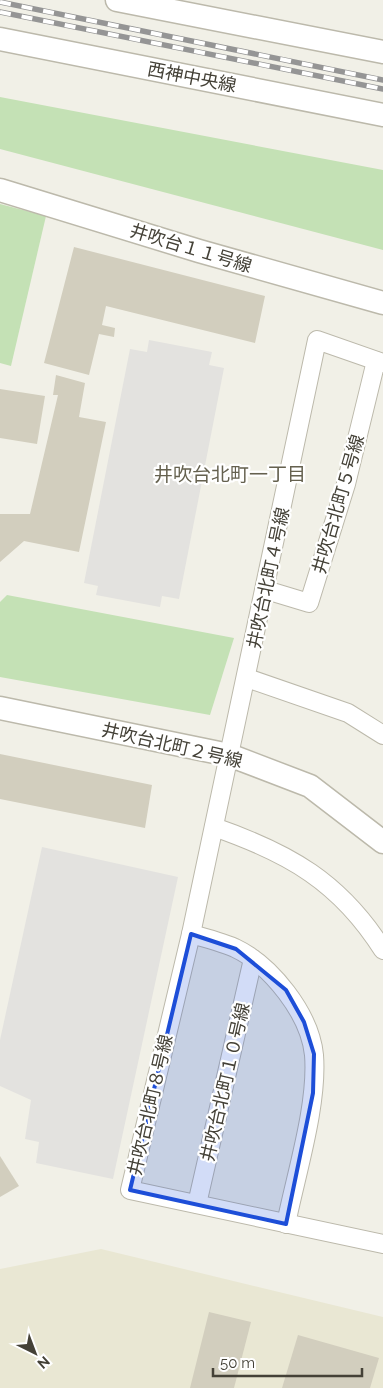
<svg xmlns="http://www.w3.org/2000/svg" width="383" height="1388" viewBox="0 0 383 1388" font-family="Raleway,'Noto Sans JP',sans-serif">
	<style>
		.education { fill: #e9e7d3 }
		.green { fill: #c4e1b5 }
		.parking { fill: #e3e2df }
		.building { fill: #d2cebe }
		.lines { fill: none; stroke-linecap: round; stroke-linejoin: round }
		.minor-casing { stroke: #bcb9ab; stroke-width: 20 }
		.tertiary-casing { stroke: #bcb9ab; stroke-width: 25 }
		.minor { stroke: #fff; stroke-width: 18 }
		.tertiary { stroke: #fff; stroke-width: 22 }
		.rail-casing { stroke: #959595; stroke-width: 5.5 }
		.rail { stroke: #fff; stroke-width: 4; stroke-dasharray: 11; stroke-linecap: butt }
		.marked { fill: #1d4ed8; fill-opacity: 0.2; stroke: #1d4ed8; stroke-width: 4; stroke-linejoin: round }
		.labels { text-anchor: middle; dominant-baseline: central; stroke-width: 4.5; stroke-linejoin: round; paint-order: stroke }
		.street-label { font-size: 18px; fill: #444137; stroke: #fff }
		.neighbourhood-label { font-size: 19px; fill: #65614f; stroke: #fff }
	</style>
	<rect width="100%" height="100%" fill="#f1f0e7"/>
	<!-- education -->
	<polygon class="education" points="101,1249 383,1317 383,1388 0,1388 0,1269"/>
	<!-- green -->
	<g class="green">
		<polygon points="0,97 383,170 383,250 0,149"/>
		<polygon points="0,204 46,216 11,366 0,363"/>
		<polygon points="7,595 234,638 210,715 0,677 0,602"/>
	</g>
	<!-- parking -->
	<g class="parking">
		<polygon points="149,340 212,352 209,365 224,368 179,599 162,596 160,607 96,595 98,586 84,583 130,349 147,352"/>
		<polygon points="42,847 178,877 113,1179 36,1163 39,1142 25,1139 31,1100 0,1086 0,1040"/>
	</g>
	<!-- building -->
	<g class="building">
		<polygon points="74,247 265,296 255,343 106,306 102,325 115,328 114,337 99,334 89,375 44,363"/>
		<polygon points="56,375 85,383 79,417 106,422 79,552 24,541 0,562 0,514 30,514 58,395 53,395"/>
		<polygon points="0,389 45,396 37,444 0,438"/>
		<polygon points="0,754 152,785 145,828 0,799"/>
		<polygon points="0,1156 19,1186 0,1197"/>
		<polygon points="209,1312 251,1322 234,1388 190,1388"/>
		<polygon points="298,1335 379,1358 370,1388 282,1388"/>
	</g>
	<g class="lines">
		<defs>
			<g id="minor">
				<polyline points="383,363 317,340 191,934 130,1190 383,1244"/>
				<polyline points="266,590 309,603 346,484 376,361"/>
				<polyline points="247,678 348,713 383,735"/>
				<path d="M 214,827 C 289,853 340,882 383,950"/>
				<path d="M 191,934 C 206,938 221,942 235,948 C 271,965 310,1014 314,1055 C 318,1105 296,1174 286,1224"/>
				<polyline points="197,1204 253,959"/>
			</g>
			<g id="tertiary">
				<polyline points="117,0 383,52"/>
				<polyline points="0,39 383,115"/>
				<polyline points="0,190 199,251 383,303"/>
				<polyline points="0,708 229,755 310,786 383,842"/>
			</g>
		</defs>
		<!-- minor casing -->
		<use href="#minor" class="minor-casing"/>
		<!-- tertiary casing -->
		<use href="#tertiary" class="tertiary-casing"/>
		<!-- minor -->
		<use href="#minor" class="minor"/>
		<!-- tertiary -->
		<use href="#tertiary" class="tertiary"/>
		<defs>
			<g id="rail">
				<polyline points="0,2 383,80"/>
				<polyline points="0,12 383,89"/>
			</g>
		</defs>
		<!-- rail casing -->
		<use href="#rail" class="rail-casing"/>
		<!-- rail -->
		<use href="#rail" class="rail"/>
	</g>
	<!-- marked area -->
	<path class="marked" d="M 191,934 L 236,949 L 286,990 L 304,1022 L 314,1054 L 313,1093 L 286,1224 L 130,1190 Z"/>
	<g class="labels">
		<!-- street labels -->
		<g class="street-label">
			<text transform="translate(192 77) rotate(11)">西神中央線</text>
			<text transform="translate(191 248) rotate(17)">井吹台１１号線</text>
			<text transform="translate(338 504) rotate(-74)">井吹台北町５号線</text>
			<text transform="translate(268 578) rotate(-78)">井吹台北町４号線</text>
			<text transform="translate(172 745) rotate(13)">井吹台北町２号線</text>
			<text transform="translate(225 1082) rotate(-77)">井吹台北町１０号線</text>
			<text transform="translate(150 1105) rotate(-77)">井吹台北町８号線</text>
		</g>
		<!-- neighbourhood labels -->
		<g class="neighbourhood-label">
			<text x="230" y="474">井吹台北町一丁目</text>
		</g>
	</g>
	<!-- north arrow -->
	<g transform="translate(35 1353) rotate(138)" stroke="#ffffff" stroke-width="4" paint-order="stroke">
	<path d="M0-4L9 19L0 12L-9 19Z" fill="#444137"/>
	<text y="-8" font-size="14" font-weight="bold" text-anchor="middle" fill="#444137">N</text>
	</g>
	<!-- scale -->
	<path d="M213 1368v8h149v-8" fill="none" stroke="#444137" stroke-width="2.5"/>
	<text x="220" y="1368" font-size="15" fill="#444137" stroke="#ffffff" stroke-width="4" paint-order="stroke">50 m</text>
</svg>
